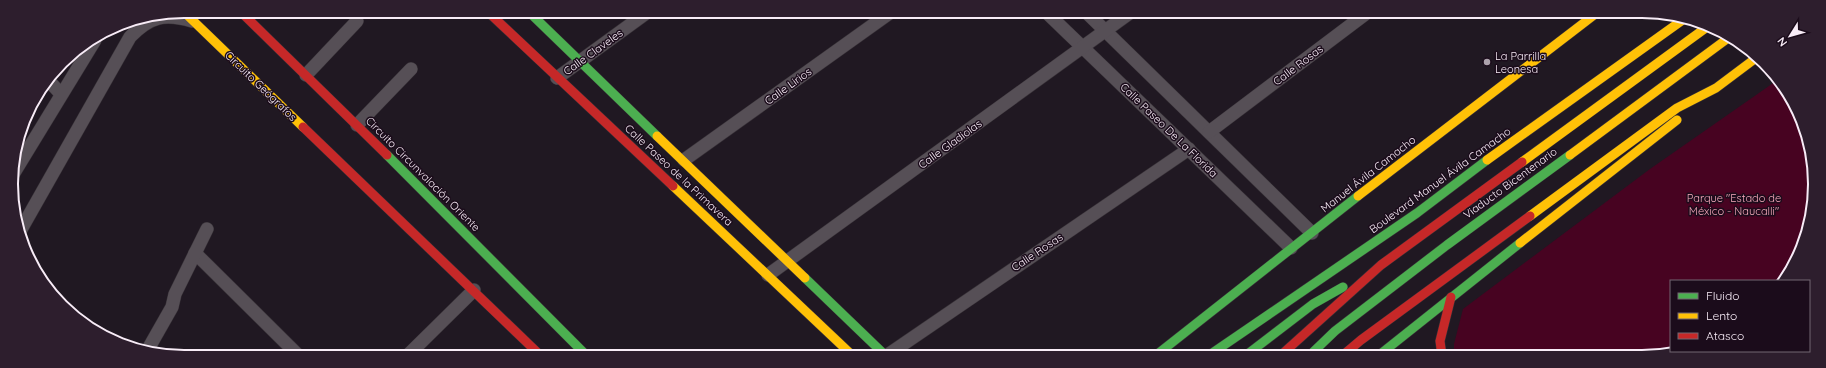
<svg xmlns="http://www.w3.org/2000/svg" width="1826" height="368" viewBox="0 0 1826 368" font-family="Quicksand,sans-serif">
	<style>
		.green { fill: #470321 }
		.lines { fill: none; stroke-linecap: round; stroke-linejoin: round }
		.street-casing { stroke: #383238; stroke-width: 14 }
		.fast-casing { stroke: #383238; stroke-width: 10 }
		.slow-casing { stroke: #383238; stroke-width: 10 }
		.jam-casing { stroke: #383238; stroke-width: 10 }
		.street { stroke: #564f56; stroke-width: 13 }
		.fast { stroke: #4caf50; stroke-width: 9 }
		.slow { stroke: #ffc107; stroke-width: 9 }
		.jam { stroke: #c62828; stroke-width: 9 }
		.poi-dot { fill: #aca2ac; stroke: #1b0c1b; stroke-width: 1.5 }
		.labels { text-anchor: middle; dominant-baseline: central; stroke-width: 3; stroke-linejoin: round; paint-order: stroke }
		.street-label { font-size: 11px; fill: #f8ecf7; stroke: #1b0c1b }
		.poi-label { font-size: 11px; fill: #f8ecf7; stroke: #1b0c1b; text-anchor: start }
		.park-label { font-size: 11px; fill: #f9aabd; stroke: #1b0c1b }
		.rim { fill: none; stroke: #f8ecf7; stroke-width: 2 }
	</style>
	<rect width="100%" height="100%" fill="#201822"/>
	<!-- green -->
	<polygon class="green" points="1779,79 1809,139 1814,206 1797,261 1782,281 1671,281 1671,351 1674,351 1654,357 1454,356 1454,344 1463,309 1650,169"/>
	<g class="lines">
		<defs>
			<g id="street">
				<polyline points="1046,12 1291,248"/>
				<polyline points="1086,12 1312,233"/>
				<polyline points="306,75 357,21"/>
				<polyline points="557,78 649,11"/>
				<polyline points="49,81 61,94"/>
				<polyline points="357,125 411,69"/>
				<polyline points="1209,132 1368,12"/>
				<polyline points="684,160 891,12"/>
				<polyline points="12,176 95,40"/>
				<path d="M 19,233 L 130,37 C 150,16 165,13 192,21"/>
				<polyline points="195,253 299,356"/>
				<polyline points="768,275 1131,12"/>
				<polyline points="147,351 172,307 175,294 207,229"/>
				<polyline points="407,356 474,290"/>
				<polyline points="886,356 1189,149"/>
			</g>
			<g id="fast">
				<polyline points="528,11 657,136"/>
				<polyline points="387,155 587,356"/>
				<polyline points="805,278 886,356"/>
				<polyline points="1155,356 1358,196"/>
				<polyline points="1208,356 1417,213 1487,160"/>
				<polyline points="1245,356 1313,304 1343,287"/>
				<polyline points="1309,356 1335,331 1447,245 1570,155"/>
				<polyline points="1378,356 1520,243"/>
			</g>
			<g id="slow">
				<polyline points="183,11 303,127"/>
				<polyline points="657,136 805,278"/>
				<polyline points="1570,155 1731,36"/>
				<polyline points="1487,160 1684,19"/>
				<polyline points="1522,162 1707,27"/>
				<polyline points="673,186 853,356"/>
				<polyline points="1358,196 1598,12"/>
				<polyline points="1530,216 1677,108 1716,88 1756,58"/>
				<polyline points="1520,243 1677,120"/>
			</g>
			<g id="jam">
				<polyline points="240,11 387,155"/>
				<polyline points="487,11 673,186"/>
				<polyline points="303,127 541,356"/>
				<polyline points="1280,356 1381,265 1522,162"/>
				<polyline points="1342,356 1361,340 1530,216"/>
				<polyline points="1442,356 1440,341 1451,297"/>
			</g>
		</defs>
		<!-- street casing -->
		<use href="#street" class="street-casing"/>
		<!-- fast casing -->
		<use href="#fast" class="fast-casing"/>
		<!-- slow casing -->
		<use href="#slow" class="slow-casing"/>
		<!-- jam casing -->
		<use href="#jam" class="jam-casing"/>
		<!-- street -->
		<use href="#street" class="street"/>
		<!-- fast -->
		<use href="#fast" class="fast"/>
		<!-- slow -->
		<use href="#slow" class="slow"/>
		<!-- jam -->
		<use href="#jam" class="jam"/>
	</g>
	<!-- markers -->
	<circle class="poi-dot" cx="1487" cy="62" r="4"/>
	<g class="labels">
		<!-- street labels -->
		<g class="street-label">
			<text transform="translate(593 52) rotate(-36)">Calle Claveles</text>
			<text transform="translate(1298 65) rotate(-37)">Calle Rosas</text>
			<text transform="translate(261 86) rotate(44)">Circuito Geógrafos</text>
			<text transform="translate(788 86) rotate(-36)">Calle Lirios</text>
			<text transform="translate(1169 130) rotate(44)">Calle Paseo De La Florida</text>
			<text transform="translate(950 144) rotate(-36)">Calle Gladiolas</text>
			<text transform="translate(423 174) rotate(45)">Circuito Circunvalación Oriente</text>
			<text transform="translate(1368 174) rotate(-38)">Manuel Ávila Camacho</text>
			<text transform="translate(679 175) rotate(43)">Calle Paseo de la Primavera</text>
			<text transform="translate(1440 180) rotate(-36)">Boulevard Manuel Ávila Camacho</text>
			<text transform="translate(1510 183) rotate(-36)">Viaducto Bicentenario</text>
			<text transform="translate(1037 252) rotate(-34)">Calle Rosas</text>
		</g>
		<!-- poi labels -->
		<g class="poi-label">
			<text x="1495" y="56">La Parrilla<tspan x="1495" dy="13">Leonesa</tspan></text>
		</g>
		<!-- park labels -->
		<g class="park-label">
			<text x="1734" y="198">Parque "Estado de<tspan x="1734" dy="13">México - Naucalli"</tspan></text>
		</g>
	</g>
	<!-- crop -->
	<path d="M0 0H1826V368H0ZM184 18H1642A166 166 0 0 1 1808 184V184A166 166 0 0 1 1642 350H184A166 166 0 0 1 18 184V184A166 166 0 0 1 184 18Z" fill="#2d1e2d" fill-rule="evenodd"/>
	<path class="rim" d="M184 18H1642A166 166 0 0 1 1808 184V184A166 166 0 0 1 1642 350H184A166 166 0 0 1 18 184V184A166 166 0 0 1 184 18Z"/>
	<!-- legend -->
	<rect x="1670" y="280" width="140" height="72" fill="#1b0c1b" stroke="#736673"/>
	<rect x="1678" y="293" width="20" height="6" fill="#4caf50" stroke="#736673"/>
	<text x="1706" y="300" font-size="12" fill="#f8ecf7">Fluido</text>
	<rect x="1678" y="313" width="20" height="6" fill="#ffc107" stroke="#736673"/>
	<text x="1706" y="320" font-size="12" fill="#f8ecf7">Lento</text>
	<rect x="1678" y="333" width="20" height="6" fill="#c62828" stroke="#736673"/>
	<text x="1706" y="340" font-size="12" fill="#f8ecf7">Atasco</text>
	<!-- north arrow -->
	<g transform="translate(1790 36) rotate(233)" stroke="#1b0c1b" stroke-width="3" paint-order="stroke">
	<path d="M0-3L7 15L0 10L-7 15Z" fill="#f8ecf7"/>
	<text y="-6" font-size="11" font-weight="bold" text-anchor="middle" fill="#f8ecf7">N</text>
	</g>
</svg>
